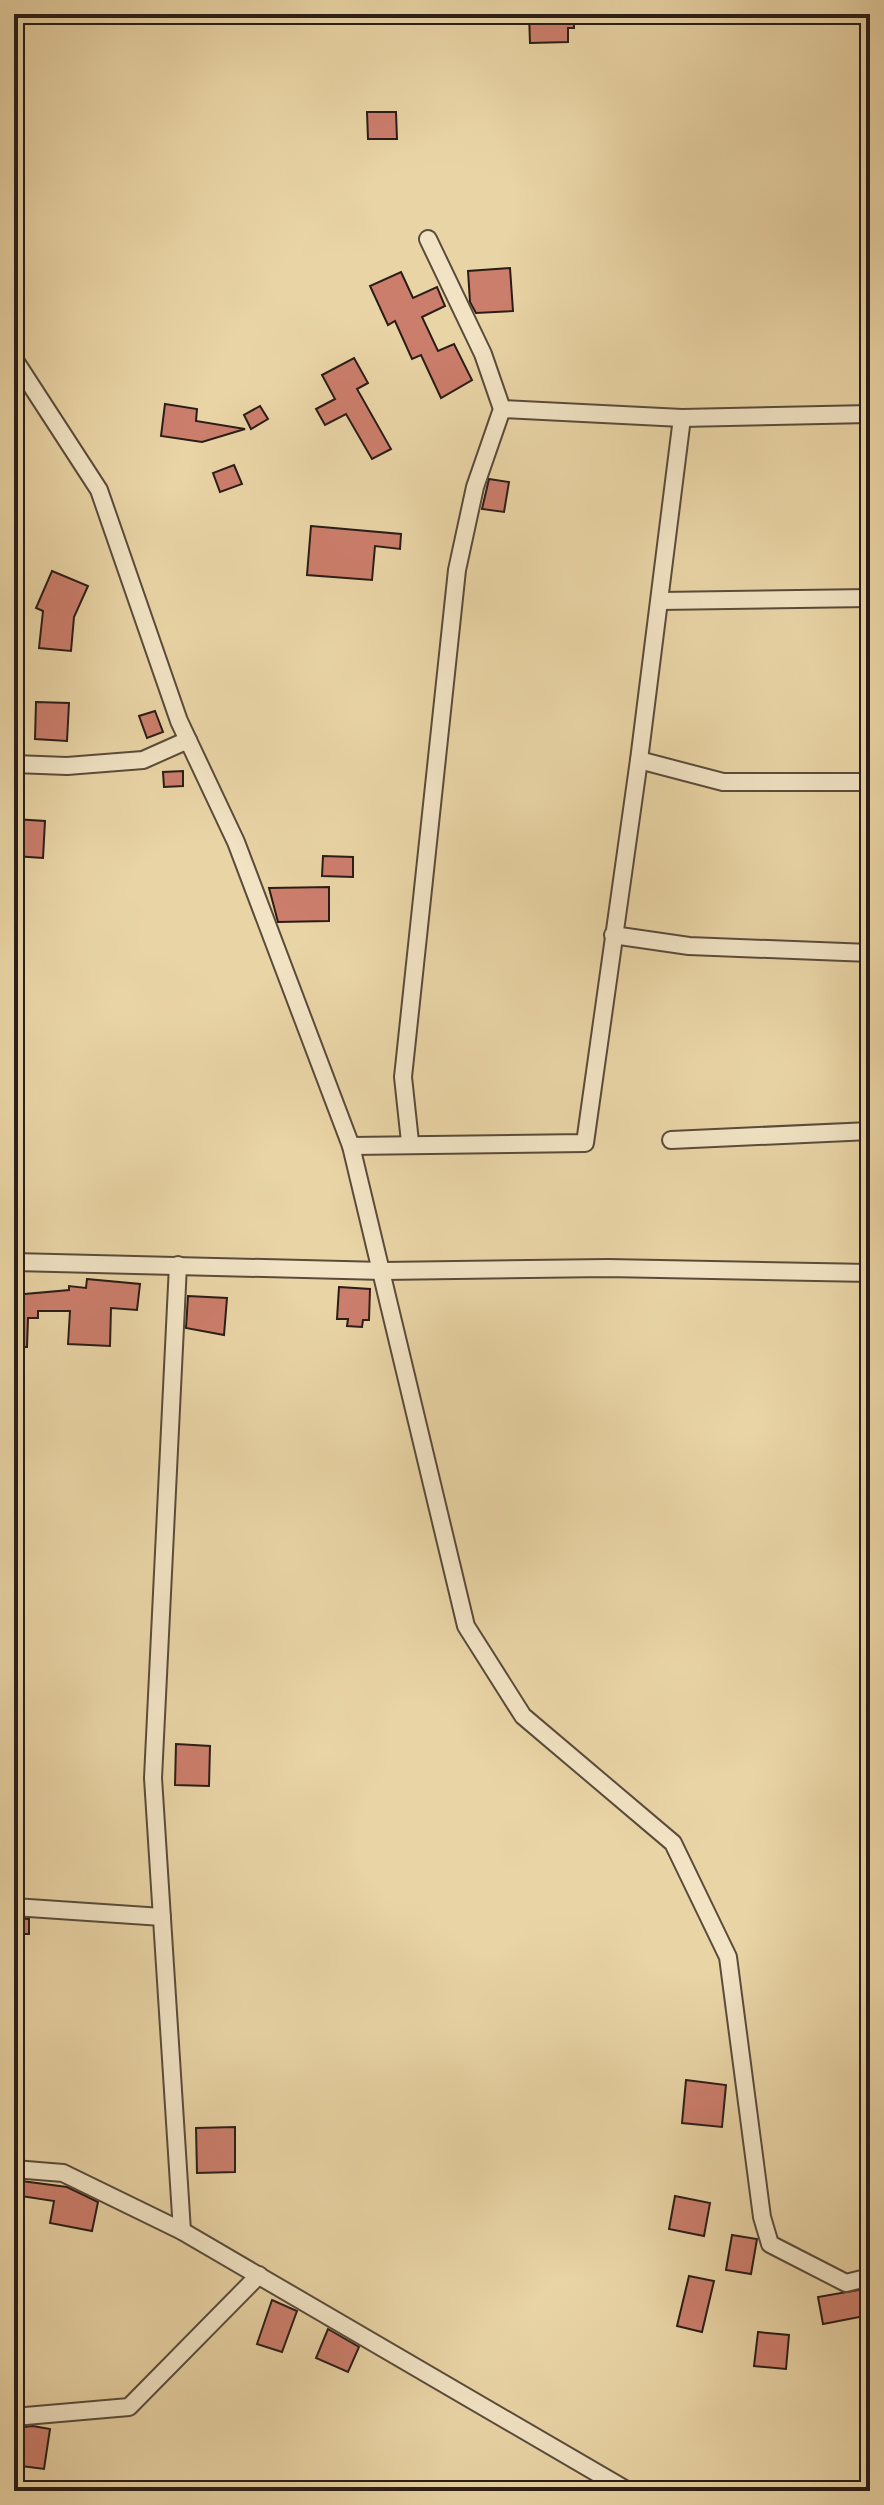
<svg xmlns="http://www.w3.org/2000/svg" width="884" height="2505" viewBox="0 0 884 2505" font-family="'Gentium Book Plus',serif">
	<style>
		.building { fill: #cc7e6c; stroke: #2a1d18; stroke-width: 2 }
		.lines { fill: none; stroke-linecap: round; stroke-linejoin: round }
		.street-casing { stroke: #5a4b3b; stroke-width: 20 }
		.street { stroke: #f1e3c4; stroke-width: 16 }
	</style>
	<rect width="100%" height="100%" fill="#e9d4a5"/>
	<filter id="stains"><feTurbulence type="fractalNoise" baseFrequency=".0025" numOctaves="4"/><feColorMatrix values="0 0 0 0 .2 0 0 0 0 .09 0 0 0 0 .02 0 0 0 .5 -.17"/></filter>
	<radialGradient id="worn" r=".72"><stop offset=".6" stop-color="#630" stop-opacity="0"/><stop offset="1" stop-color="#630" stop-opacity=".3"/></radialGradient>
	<!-- building -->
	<g class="building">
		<polygon points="529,14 574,14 574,28 568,28 568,42 530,43"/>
		<polygon points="367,112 396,112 397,139 368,139"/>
		<polygon points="510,268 513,311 476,313 470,302 468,271"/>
		<polygon points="401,272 413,298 437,287 445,306 422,317 438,351 454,344 472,380 441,398 421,355 412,359 395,321 388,325 370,286"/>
		<polygon points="354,358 368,383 357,389 391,449 372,459 346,414 325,425 316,409 335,399 322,375"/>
		<polygon points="165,404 197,409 196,421 245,429 202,442 161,436"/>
		<polygon points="260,406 268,419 251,429 244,415"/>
		<polygon points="234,465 242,484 220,492 213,473"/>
		<polygon points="489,479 509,482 504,512 482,509"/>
		<polygon points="311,526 401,534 400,549 375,546 372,580 307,575"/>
		<polygon points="52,571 88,586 74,617 71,651 39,648 43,611 36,608"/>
		<polygon points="36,702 69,703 67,741 35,739"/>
		<polygon points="155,711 163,732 147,738 139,716"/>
		<polygon points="183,771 183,786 164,787 163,772"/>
		<polygon points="14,819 45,821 43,858 14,856"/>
		<polygon points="323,856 353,857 353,877 322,876"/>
		<polygon points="329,887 329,921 278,922 269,888"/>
		<polygon points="87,1279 140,1284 137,1310 111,1308 110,1346 68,1344 70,1311 38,1311 38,1318 28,1318 27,1347 14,1347 14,1295 69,1290 69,1286 86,1288"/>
		<polygon points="339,1287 370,1289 369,1320 363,1320 362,1327 347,1326 348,1319 337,1319"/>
		<polygon points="188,1296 227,1298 224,1335 186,1328"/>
		<polygon points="176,1744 210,1746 209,1786 175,1785"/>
		<polygon points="14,1918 29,1919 29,1934 14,1934"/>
		<polygon points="686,2080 726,2085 722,2127 682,2123"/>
		<polygon points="235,2127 235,2172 197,2173 196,2128"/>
		<polygon points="14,2180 67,2187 98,2202 92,2231 50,2223 54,2201 14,2195"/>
		<polygon points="675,2196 710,2203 704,2236 669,2229"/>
		<polygon points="732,2235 757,2239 751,2274 726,2270"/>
		<polygon points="689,2276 714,2281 702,2332 677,2326"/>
		<polygon points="870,2288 870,2315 823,2324 818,2297"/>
		<polygon points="272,2300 297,2311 282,2352 257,2344"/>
		<polygon points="328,2329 359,2347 348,2372 316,2358"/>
		<polygon points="758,2332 789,2335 786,2369 754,2366"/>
		<polygon points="33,2426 50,2429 44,2469 14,2465 14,2428"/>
	</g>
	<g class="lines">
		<defs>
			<g id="street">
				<polyline points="14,359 99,490 179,721 236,842 351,1146 466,1626 523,1716 673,1843 728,1957 762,2217 770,2244 846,2283 870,2277"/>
				<polyline points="502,409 682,418 870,414"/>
				<polyline points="660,601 870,598"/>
				<polyline points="639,760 723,782 870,782"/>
				<polyline points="14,764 67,766 143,760 188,740"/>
				<polyline points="613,935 689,946 870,953"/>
				<polyline points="671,1140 870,1131"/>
				<polyline points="410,1142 403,1077 457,570 475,487 502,409 483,354 428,239"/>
				<polyline points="351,1146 585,1143 639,760 682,418"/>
				<polyline points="14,1262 383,1271 608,1268 870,1273"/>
				<polyline points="178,1265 153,1778 182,2231"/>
				<polyline points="14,1907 162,1917"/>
				<polyline points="14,2169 63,2173 182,2231 628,2491"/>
				<polyline points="14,2417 129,2407 259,2275"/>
			</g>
		</defs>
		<!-- street casing -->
		<use href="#street" class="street-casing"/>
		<!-- street -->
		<use href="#street" class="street"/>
	</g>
	<!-- margin -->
	<rect width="884" height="2505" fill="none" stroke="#e9d4a5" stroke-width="48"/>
	<rect x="16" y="16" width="852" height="2473" fill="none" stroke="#2a1d18" stroke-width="4"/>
	<rect x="24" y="24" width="836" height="2457" fill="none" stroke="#2a1d18" stroke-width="2"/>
	<rect width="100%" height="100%" filter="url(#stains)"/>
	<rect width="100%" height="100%" fill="url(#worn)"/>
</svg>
